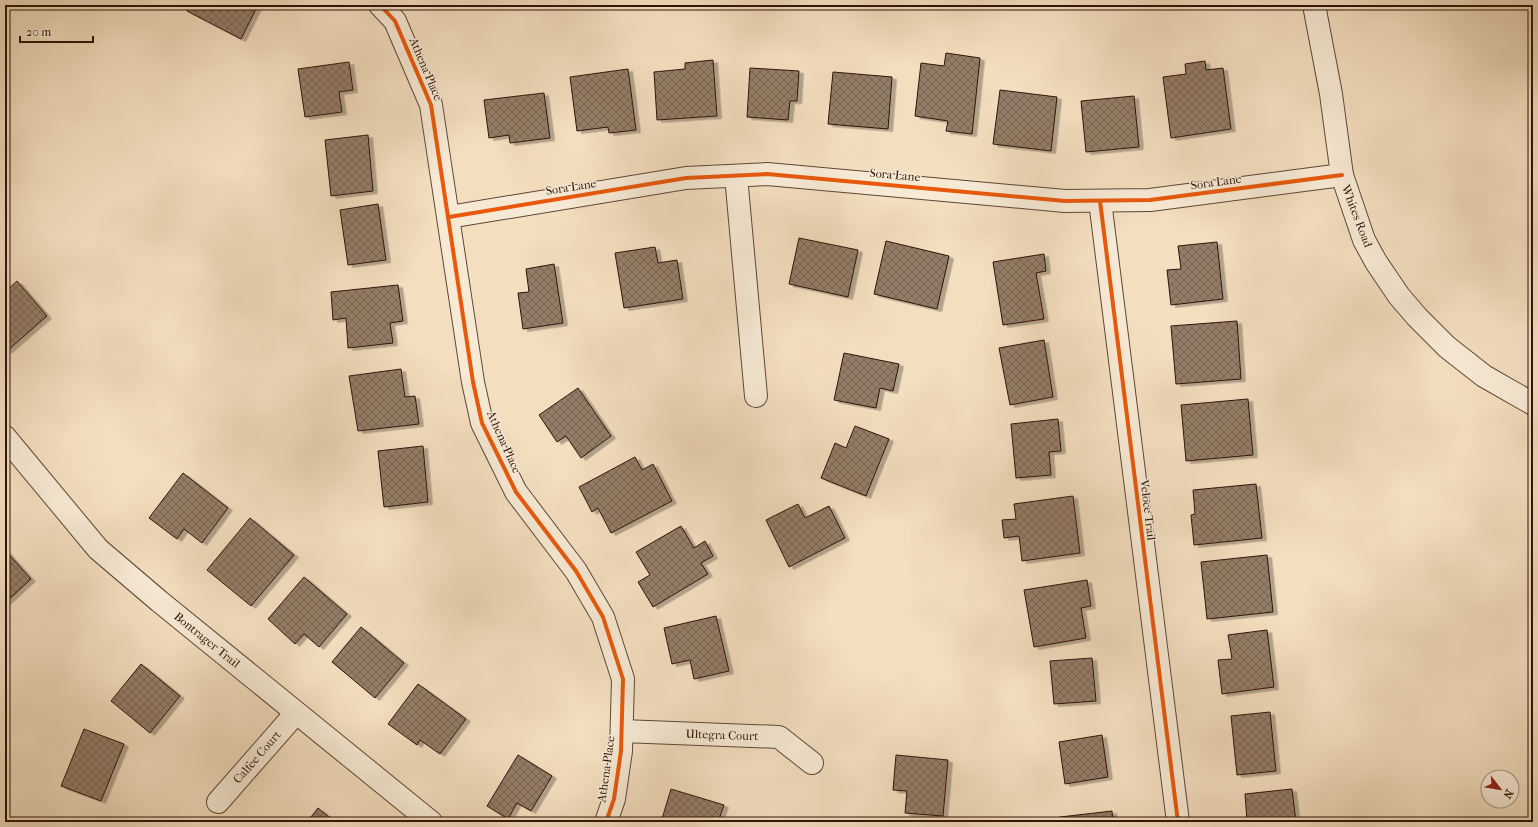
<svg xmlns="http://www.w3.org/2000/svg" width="1538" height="827" viewBox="0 0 1538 827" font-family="'IM FELL French Canon',serif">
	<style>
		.building { fill: url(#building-cross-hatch); stroke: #2d1307; filter: url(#shadow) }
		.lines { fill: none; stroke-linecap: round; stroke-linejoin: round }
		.minor-casing { stroke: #5e4635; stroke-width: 24 }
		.minor { stroke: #f7ead5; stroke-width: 22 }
		.cycleway-casing { stroke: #f7ead5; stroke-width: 6 }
		.cycleway { stroke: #e8590c; stroke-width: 4 }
		.labels { text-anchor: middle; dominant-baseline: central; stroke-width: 3; stroke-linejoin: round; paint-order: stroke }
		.street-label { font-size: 12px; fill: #2d1307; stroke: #f7ead5 }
	</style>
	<defs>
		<pattern id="building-cross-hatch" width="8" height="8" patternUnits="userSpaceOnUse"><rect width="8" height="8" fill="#947d67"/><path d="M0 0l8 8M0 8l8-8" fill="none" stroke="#796553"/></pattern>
		<filter id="shadow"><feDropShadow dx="4.5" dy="2.5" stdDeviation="0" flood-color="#0004"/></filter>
	</defs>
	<rect width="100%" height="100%" fill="#f3debf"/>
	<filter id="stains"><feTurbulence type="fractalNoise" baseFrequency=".005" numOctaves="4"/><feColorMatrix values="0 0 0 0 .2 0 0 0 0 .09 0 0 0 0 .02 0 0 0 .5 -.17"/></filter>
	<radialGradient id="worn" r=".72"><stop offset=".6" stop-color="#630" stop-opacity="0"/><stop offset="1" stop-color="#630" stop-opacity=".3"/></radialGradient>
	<!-- building -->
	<g class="building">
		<polygon points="190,5 258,5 241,39 187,11"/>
		<polygon points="946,53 980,58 972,134 946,131 948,121 915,116 921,63 944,66"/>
		<polygon points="713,60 717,116 657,120 654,72 685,69 685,63"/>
		<polygon points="1205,61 1206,70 1223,68 1231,129 1171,138 1163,77 1186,74 1185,64"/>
		<polygon points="349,62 353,90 339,92 342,112 305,117 298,69"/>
		<polygon points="750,68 799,71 797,101 790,101 788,120 747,117"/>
		<polygon points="628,69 636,130 609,133 608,127 577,131 570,77"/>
		<polygon points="833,72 892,77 888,129 828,124"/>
		<polygon points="1000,90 1057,97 1051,151 993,144"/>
		<polygon points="544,93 550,138 510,143 509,135 489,138 484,100"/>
		<polygon points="1134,96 1139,147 1086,152 1081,101"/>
		<polygon points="368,135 373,191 331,196 325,140"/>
		<polygon points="378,204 386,260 348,265 340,210"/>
		<polygon points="799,238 858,250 848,297 789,284"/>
		<polygon points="886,241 949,256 937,309 874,294"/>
		<polygon points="1217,242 1223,299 1171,305 1167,270 1181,269 1178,246"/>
		<polygon points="655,247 658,263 677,260 683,299 624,308 615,253"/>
		<polygon points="1044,254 1046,271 1036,273 1044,319 1003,325 993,262"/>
		<polygon points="554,264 563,323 523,329 518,293 529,292 526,269"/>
		<polygon points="17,281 47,316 7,351 5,348 5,292"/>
		<polygon points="398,285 403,321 390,323 393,343 348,348 346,318 333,320 331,292"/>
		<polygon points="1237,321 1241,379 1176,384 1171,326"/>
		<polygon points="1044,340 1053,397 1010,405 999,348"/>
		<polygon points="844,353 899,364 893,391 880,388 876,408 834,400"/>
		<polygon points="401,369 405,397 415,396 419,424 358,431 349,376"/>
		<polygon points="578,388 611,436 581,458 566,436 557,442 539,415"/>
		<polygon points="1248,399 1253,455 1186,461 1181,405"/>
		<polygon points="1058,419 1061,451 1049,452 1051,475 1016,478 1011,424"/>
		<polygon points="855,426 889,439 866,496 821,478 835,443 846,448"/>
		<polygon points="423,446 428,502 384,507 378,451"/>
		<polygon points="635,457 642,470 653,464 672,501 611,533 598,508 592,512 579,487"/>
		<polygon points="183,473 228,508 202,543 184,529 177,539 149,518"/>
		<polygon points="1256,484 1262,538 1194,545 1191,515 1195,514 1193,490"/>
		<polygon points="1073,496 1080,553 1022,561 1019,536 1004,538 1002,520 1016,519 1014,504"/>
		<polygon points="798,504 805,518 829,506 845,538 789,567 766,520"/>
		<polygon points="250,518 294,555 251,606 207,570"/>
		<polygon points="681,526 694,548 705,541 713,556 701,563 708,574 653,607 638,582 650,575 636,552"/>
		<polygon points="5,550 31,579 5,603"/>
		<polygon points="1267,555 1273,612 1207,619 1201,562"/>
		<polygon points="304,577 347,614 319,647 304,634 295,644 268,619"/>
		<polygon points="1087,580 1091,606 1081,608 1086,638 1034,647 1024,590"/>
		<polygon points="716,616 729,671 694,679 690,660 672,664 664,628"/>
		<polygon points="361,627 404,663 375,698 332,662"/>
		<polygon points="1267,630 1274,687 1222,694 1218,660 1232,659 1228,635"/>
		<polygon points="1092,658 1096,701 1054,704 1050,661"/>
		<polygon points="141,664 180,696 150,733 111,701"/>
		<polygon points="418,684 466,719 440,754 420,740 417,745 388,724"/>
		<polygon points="1270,712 1276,771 1237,775 1231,716"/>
		<polygon points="84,729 124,744 101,801 61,786"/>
		<polygon points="1102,735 1108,777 1065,784 1059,742"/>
		<polygon points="518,755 552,776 531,811 517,803 508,819 487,806"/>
		<polygon points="896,755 948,760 943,816 905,813 907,791 893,790"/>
		<polygon points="671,789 724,805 718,822 661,822"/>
		<polygon points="1292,789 1296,822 1241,822 1247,821 1245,794"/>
		<polygon points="318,808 335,822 307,822"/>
		<polygon points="1112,811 1113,822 1060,822 1060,817"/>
	</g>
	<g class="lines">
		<defs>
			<g id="minor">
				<polyline points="380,5 395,21 431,105 473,382 482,423 516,492 576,571 603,617 623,679 621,751 614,799 606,822"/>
				<polyline points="1314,5 1331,94 1342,175 1364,240 1376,262 1399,296 1417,317 1447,347 1484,376 1533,404"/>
				<polyline points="736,176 756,396"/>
				<polyline points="1100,201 1178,822"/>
				<polyline points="449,217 686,178 767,174 1065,201 1150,200 1342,175"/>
				<polyline points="5,437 98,549 159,601 431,822"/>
				<polyline points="622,731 779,737 812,763"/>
				<polyline points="218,802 296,713"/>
			</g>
		</defs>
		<!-- minor casing -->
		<use href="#minor" class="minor-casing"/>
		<!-- minor -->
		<use href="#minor" class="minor"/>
		<defs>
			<g id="cycleway">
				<polyline points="380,5 395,21 431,105 473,382 482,423 516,492 576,571 603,617 623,679 621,751 614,799 606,822"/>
				<polyline points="1100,201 1178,822"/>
				<polyline points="449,217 686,178 767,174 1065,201 1150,200 1342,175"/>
			</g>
		</defs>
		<!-- cycleway casing -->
		<use href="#cycleway" class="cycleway-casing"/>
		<!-- cycleway -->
		<use href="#cycleway" class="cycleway"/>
	</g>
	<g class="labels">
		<!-- street labels -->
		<g class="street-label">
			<text transform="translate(426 69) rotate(67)">Athena Place</text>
			<text transform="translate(895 175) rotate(5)">Sora Lane</text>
			<text transform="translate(1216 182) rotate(-8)">Sora Lane</text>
			<text transform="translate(571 187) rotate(-9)">Sora Lane</text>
			<text transform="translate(1357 216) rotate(69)">Whites Road</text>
			<text transform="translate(504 442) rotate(66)">Athena Place</text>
			<text transform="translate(1148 510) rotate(83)">Veloce Trail</text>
			<text transform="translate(207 640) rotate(39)">Bontrager Trail</text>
			<text transform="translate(722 735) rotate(2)">Ultegra Court</text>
			<text transform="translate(257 757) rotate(-49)">Calfee Court</text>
			<text transform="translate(606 769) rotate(-82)">Athena Place</text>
		</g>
	</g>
	<!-- margin -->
	<rect width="1538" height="827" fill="none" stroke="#f3debf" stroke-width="20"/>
	<rect x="6" y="6" width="1526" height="815" fill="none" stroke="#2d1307" stroke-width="2"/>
	<rect x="10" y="10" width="1518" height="807" fill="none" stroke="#2d1307"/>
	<!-- north arrow -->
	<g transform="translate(1500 789) rotate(121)"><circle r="19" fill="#f7ead5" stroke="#a69483"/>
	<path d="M0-3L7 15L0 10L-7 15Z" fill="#8f2418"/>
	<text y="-6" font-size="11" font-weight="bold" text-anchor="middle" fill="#2d1307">N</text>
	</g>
	<!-- scale -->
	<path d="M20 36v6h73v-6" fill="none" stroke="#2d1307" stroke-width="2"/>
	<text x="26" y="36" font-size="12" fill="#2d1307" stroke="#f7ead5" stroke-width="3" paint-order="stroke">20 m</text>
	<rect width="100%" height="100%" filter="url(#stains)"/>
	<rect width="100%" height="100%" fill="url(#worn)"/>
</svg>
